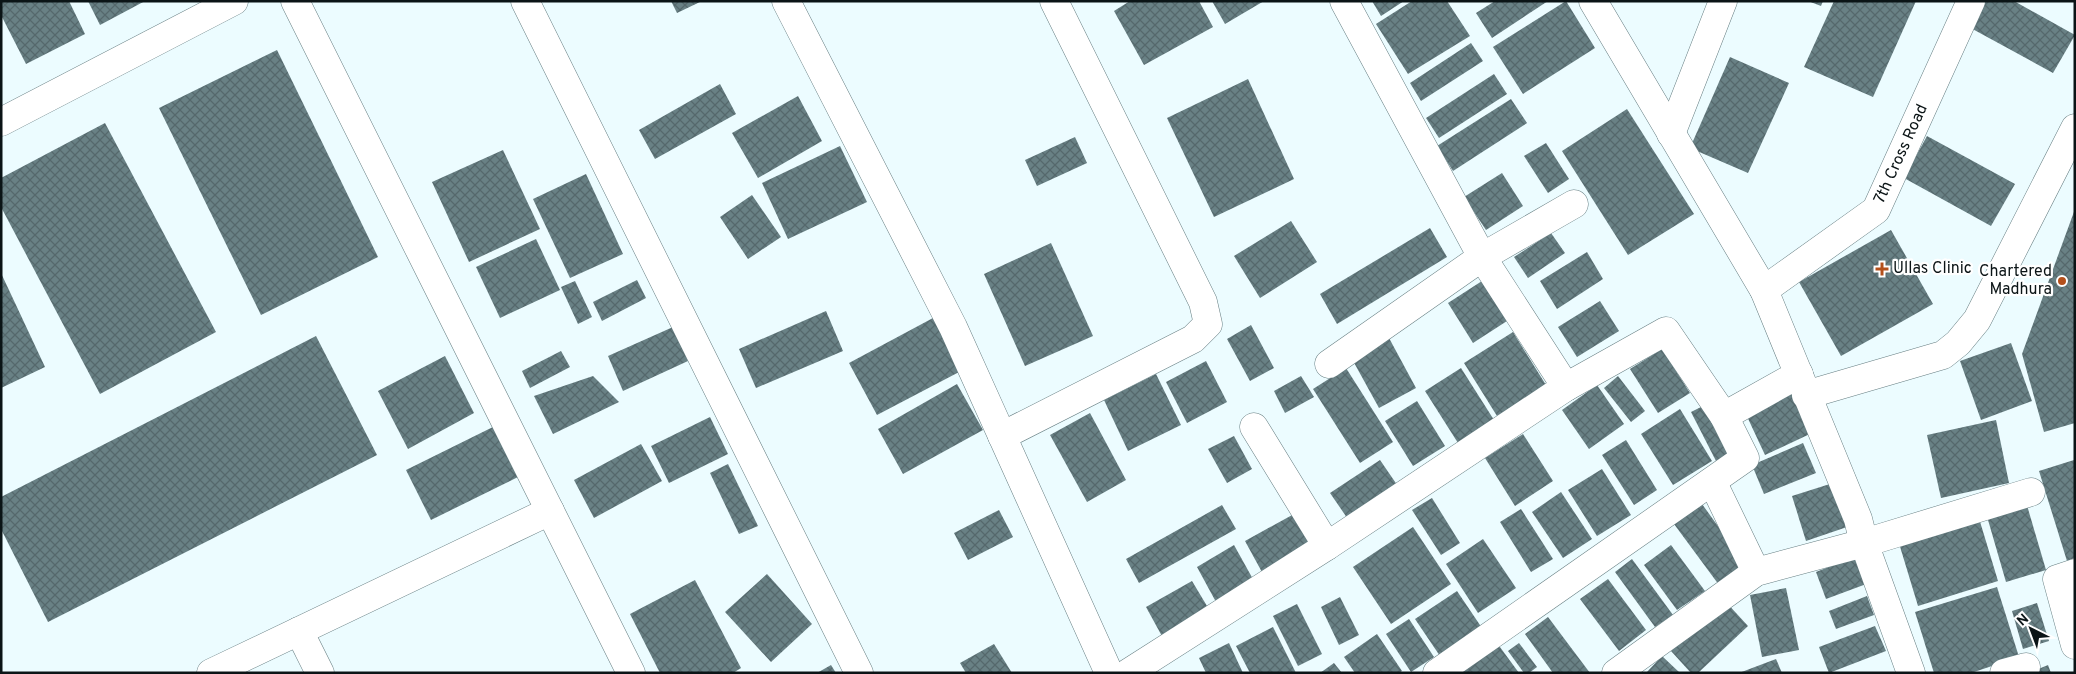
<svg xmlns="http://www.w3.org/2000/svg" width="2076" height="674" viewBox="0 0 2076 674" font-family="Overpass,sans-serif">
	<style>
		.building { fill: url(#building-cross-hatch) }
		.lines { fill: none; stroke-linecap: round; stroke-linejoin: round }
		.minor-casing { stroke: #677f83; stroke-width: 29 }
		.minor { stroke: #fff; stroke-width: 28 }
		.poi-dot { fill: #b4501c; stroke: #fff; stroke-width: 2 }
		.labels { text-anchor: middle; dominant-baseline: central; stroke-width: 4.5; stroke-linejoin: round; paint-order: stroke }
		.street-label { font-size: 16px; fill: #0b1416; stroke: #fff }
		.poi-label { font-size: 16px; fill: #0b1416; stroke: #fff; text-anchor: start }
	</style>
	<defs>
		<pattern id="building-cross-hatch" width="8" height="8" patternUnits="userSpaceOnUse" patternTransform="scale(1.25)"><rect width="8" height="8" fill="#698185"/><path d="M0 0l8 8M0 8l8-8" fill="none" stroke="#55686c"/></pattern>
	</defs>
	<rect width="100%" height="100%" fill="#ecfcff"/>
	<!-- building -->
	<g class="building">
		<polygon points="1,1 69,1 85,34 26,64 1,15"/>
		<polygon points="88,1 145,1 100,25"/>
		<polygon points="671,1 702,1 677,13"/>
		<polygon points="1130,1 1199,1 1213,27 1144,65 1114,11"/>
		<polygon points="1212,1 1264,1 1225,24"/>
		<polygon points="1372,1 1404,1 1381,16"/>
		<polygon points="1412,1 1447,1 1470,36 1408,74 1376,24"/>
		<polygon points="1495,1 1548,1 1492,38 1476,13"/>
		<polygon points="1566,1 1595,48 1523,94 1493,47"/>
		<polygon points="1808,1 1823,1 1821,6"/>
		<polygon points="1834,1 1916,1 1873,97 1804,67"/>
		<polygon points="1981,1 2014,1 2075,35 2053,73 1967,26"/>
		<polygon points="1471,43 1483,61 1421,101 1410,83"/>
		<polygon points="277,50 378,257 261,315 159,108"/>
		<polygon points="1730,57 1789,83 1748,173 1690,148"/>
		<polygon points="1494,74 1507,94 1439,138 1426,118"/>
		<polygon points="1248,79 1294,179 1214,217 1167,118"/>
		<polygon points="720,84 736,114 655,159 639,130"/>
		<polygon points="798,96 822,141 758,178 732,133"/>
		<polygon points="1511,99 1527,123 1453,171 1437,146"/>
		<polygon points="1627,109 1694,214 1628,255 1562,151"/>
		<polygon points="105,123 216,332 100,394 1,207 1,178"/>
		<polygon points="1927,136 2015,184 1991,226 1904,178"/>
		<polygon points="1075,137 1087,163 1037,186 1025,160"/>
		<polygon points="1546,143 1569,179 1548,193 1524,156"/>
		<polygon points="840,146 867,202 788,239 762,183"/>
		<polygon points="503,150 540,229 469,262 432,182"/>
		<polygon points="1502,173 1523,206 1486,230 1464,197"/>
		<polygon points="586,174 623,254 570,278 533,199"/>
		<polygon points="752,195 781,237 748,259 720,217"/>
		<polygon points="2075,209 2075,423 2044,432 2022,354"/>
		<polygon points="1291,221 1317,262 1260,298 1234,256"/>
		<polygon points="1430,228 1447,257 1337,324 1320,294"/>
		<polygon points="1891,230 1933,304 1841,356 1799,282"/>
		<polygon points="1551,233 1565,253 1528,278 1514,257"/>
		<polygon points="536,239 560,290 500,318 476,267"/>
		<polygon points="1051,243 1093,336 1025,366 984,274"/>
		<polygon points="1587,252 1603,279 1557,309 1540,281"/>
		<polygon points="1,273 45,367 1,388"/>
		<polygon points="637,280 646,298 602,321 593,302"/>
		<polygon points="575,281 592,317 578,324 561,287"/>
		<polygon points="1482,281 1507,321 1473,343 1448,303"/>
		<polygon points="1600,301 1619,331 1577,357 1558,327"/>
		<polygon points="826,311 843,351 756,388 739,349"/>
		<polygon points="933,318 961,371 877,415 849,363"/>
		<polygon points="1251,325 1274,368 1250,381 1227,339"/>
		<polygon points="673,327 688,361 623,391 608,356"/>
		<polygon points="1513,332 1546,385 1497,416 1464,363"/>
		<polygon points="316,336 377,455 48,622 1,529 1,497"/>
		<polygon points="1389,338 1416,388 1379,408 1352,359"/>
		<polygon points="2011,343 2032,401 1981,420 1960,361"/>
		<polygon points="1662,349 1690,393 1658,413 1630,369"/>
		<polygon points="561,351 570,367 530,388 522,371"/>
		<polygon points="445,356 474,413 408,449 378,391"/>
		<polygon points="1206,361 1227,402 1187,423 1166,382"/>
		<polygon points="1346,368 1393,442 1360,463 1313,389"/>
		<polygon points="1461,368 1494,420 1458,443 1425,391"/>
		<polygon points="1156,374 1181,425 1128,451 1104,400"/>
		<polygon points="593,376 619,402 553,434 534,396"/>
		<polygon points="1301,376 1314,397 1285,413 1274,391"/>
		<polygon points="1618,376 1645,411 1631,422 1604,388"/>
		<polygon points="957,384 983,430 903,474 878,429"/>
		<polygon points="1597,385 1624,424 1589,449 1562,410"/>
		<polygon points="1791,388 1812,433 1765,455 1744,410"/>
		<polygon points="1417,401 1445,446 1413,466 1385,421"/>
		<polygon points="1703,406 1728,455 1716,461 1691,412"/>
		<polygon points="1680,409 1712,461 1673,485 1641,434"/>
		<polygon points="1090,413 1126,480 1087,502 1050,435"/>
		<polygon points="710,417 728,454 669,483 651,446"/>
		<polygon points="1996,420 2009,483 1941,498 1927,435"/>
		<polygon points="499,424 524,474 431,520 406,470"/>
		<polygon points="1523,434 1553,481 1515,506 1485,458"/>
		<polygon points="1234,436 1252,469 1227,483 1208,449"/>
		<polygon points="1626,440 1657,490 1634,505 1602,455"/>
		<polygon points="1803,443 1816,473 1764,494 1752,465"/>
		<polygon points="641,444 662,481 594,518 574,480"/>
		<polygon points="1380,460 1402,492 1352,525 1330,493"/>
		<polygon points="2074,460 2075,558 2067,561 2039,471"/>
		<polygon points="728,464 758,526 739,534 710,473"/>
		<polygon points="1602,469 1631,515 1597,536 1568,490"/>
		<polygon points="1833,483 1847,527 1806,541 1792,496"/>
		<polygon points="1561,492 1592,539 1563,558 1532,512"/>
		<polygon points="1432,498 1460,543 1441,555 1412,510"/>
		<polygon points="2026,502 2046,570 2006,582 1986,513"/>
		<polygon points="1702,504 1746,565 1719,585 1674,524"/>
		<polygon points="1222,505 1236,529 1139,583 1126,559"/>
		<polygon points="1521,509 1553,559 1531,572 1500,522"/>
		<polygon points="999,510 1013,537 968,560 954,533"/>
		<polygon points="1294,514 1312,547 1263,574 1245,541"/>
		<polygon points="1978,515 1998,581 1918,606 1898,540"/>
		<polygon points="1413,527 1451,584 1391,624 1353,567"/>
		<polygon points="1483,539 1516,588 1478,613 1446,564"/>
		<polygon points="1234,545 1254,581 1216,602 1197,567"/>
		<polygon points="1671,545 1705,591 1677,610 1644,565"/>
		<polygon points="1859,555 1869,583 1826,599 1816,572"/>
		<polygon points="1632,559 1673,615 1655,627 1615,572"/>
		<polygon points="767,574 812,624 771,662 725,612"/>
		<polygon points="1608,579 1646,630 1619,651 1580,599"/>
		<polygon points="695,580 741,668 733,673 660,673 630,614"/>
		<polygon points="1192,581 1210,611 1163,638 1146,607"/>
		<polygon points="1997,587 2019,657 1971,673 1934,673 1915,612"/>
		<polygon points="1786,588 1799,650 1762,657 1750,595"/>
		<polygon points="1457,591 1484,631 1442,659 1415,619"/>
		<polygon points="1867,596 1874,615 1836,629 1829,611"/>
		<polygon points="1340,597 1359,635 1339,645 1321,607"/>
		<polygon points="1725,601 1748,626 1698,673 1691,673 1671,651"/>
		<polygon points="2037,603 2049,641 2023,649 2012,611"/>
		<polygon points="1297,604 1322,654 1298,666 1273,616"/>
		<polygon points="1548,617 1590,673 1553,673 1525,634"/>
		<polygon points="1409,619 1434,657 1411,672 1386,634"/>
		<polygon points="1875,626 1886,651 1829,673 1819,647"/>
		<polygon points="1273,627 1296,673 1250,673 1236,646"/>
		<polygon points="1377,634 1402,671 1399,673 1355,673 1344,657"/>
		<polygon points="1229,643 1243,673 1206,673 1199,658"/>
		<polygon points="1497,643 1519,673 1457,673"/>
		<polygon points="1519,643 1537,667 1529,673 1524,673 1508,651"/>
		<polygon points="994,644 1012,673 966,673 960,663"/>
		<polygon points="1662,656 1680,673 1646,673"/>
		<polygon points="1776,659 1782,673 1739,673"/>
		<polygon points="1334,663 1342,673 1320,673"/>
		<polygon points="831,665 836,673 817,673"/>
		<polygon points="2048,665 2051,673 2037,673 2036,670"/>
	</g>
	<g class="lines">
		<defs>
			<g id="minor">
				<polyline points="295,1 631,673"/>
				<polyline points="525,1 859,673"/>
				<polyline points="786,1 953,327 1109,673"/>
				<polyline points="1344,1 1482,257 1566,387"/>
				<polyline points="1593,1 1764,290 1858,519 1864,543 1911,673"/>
				<polyline points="1,122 234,1"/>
				<polyline points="1671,134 1723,1"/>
				<path id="s1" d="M 1764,290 L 1876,210 L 1971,1"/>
				<polyline points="1329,364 1482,257 1574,204"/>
				<polyline points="1806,395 1943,355 1958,343 1977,320 2075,128"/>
				<polyline points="1002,436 1193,339 1208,324 1203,302 1054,1"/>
				<polyline points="1713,483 1756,572"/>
				<polyline points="1327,546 1566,387 1666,331 1724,416"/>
				<polyline points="2075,573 2057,579 2075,645"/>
				<polyline points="299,631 320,673"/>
				<polyline points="211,673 550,511"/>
				<polyline points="1128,673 1327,546 1254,427"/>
				<polyline points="1437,673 1745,458 1724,416 1799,374"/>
				<polyline points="1616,673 1756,572 1864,543 2031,492"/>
				<polyline points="2004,673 2026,667"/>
			</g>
		</defs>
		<!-- minor casing -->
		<use href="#minor" class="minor-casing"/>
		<!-- minor -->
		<use href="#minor" class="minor"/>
	</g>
	<!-- markers -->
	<g class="poi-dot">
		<path d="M1879.5 261.5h5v5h5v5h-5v5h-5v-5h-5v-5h5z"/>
		<circle cx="2062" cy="281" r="5"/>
	</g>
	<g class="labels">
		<!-- street labels -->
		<g class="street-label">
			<text stroke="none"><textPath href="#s1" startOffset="199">7th Cross Road</textPath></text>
		</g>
		<!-- poi labels -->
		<g class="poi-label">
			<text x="1893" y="269">Ullas Clinic</text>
			<text x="2052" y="272" text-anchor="end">Chartered<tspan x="2052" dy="18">Madhura</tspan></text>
		</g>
	</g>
	<!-- border -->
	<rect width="2076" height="674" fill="none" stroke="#0b1416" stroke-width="5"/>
	<!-- north arrow -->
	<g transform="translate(2031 629) rotate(318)" stroke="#ffffff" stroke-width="4" paint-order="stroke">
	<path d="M0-4L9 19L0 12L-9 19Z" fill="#0b1416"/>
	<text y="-8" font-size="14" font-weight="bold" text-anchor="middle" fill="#0b1416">N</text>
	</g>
</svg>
